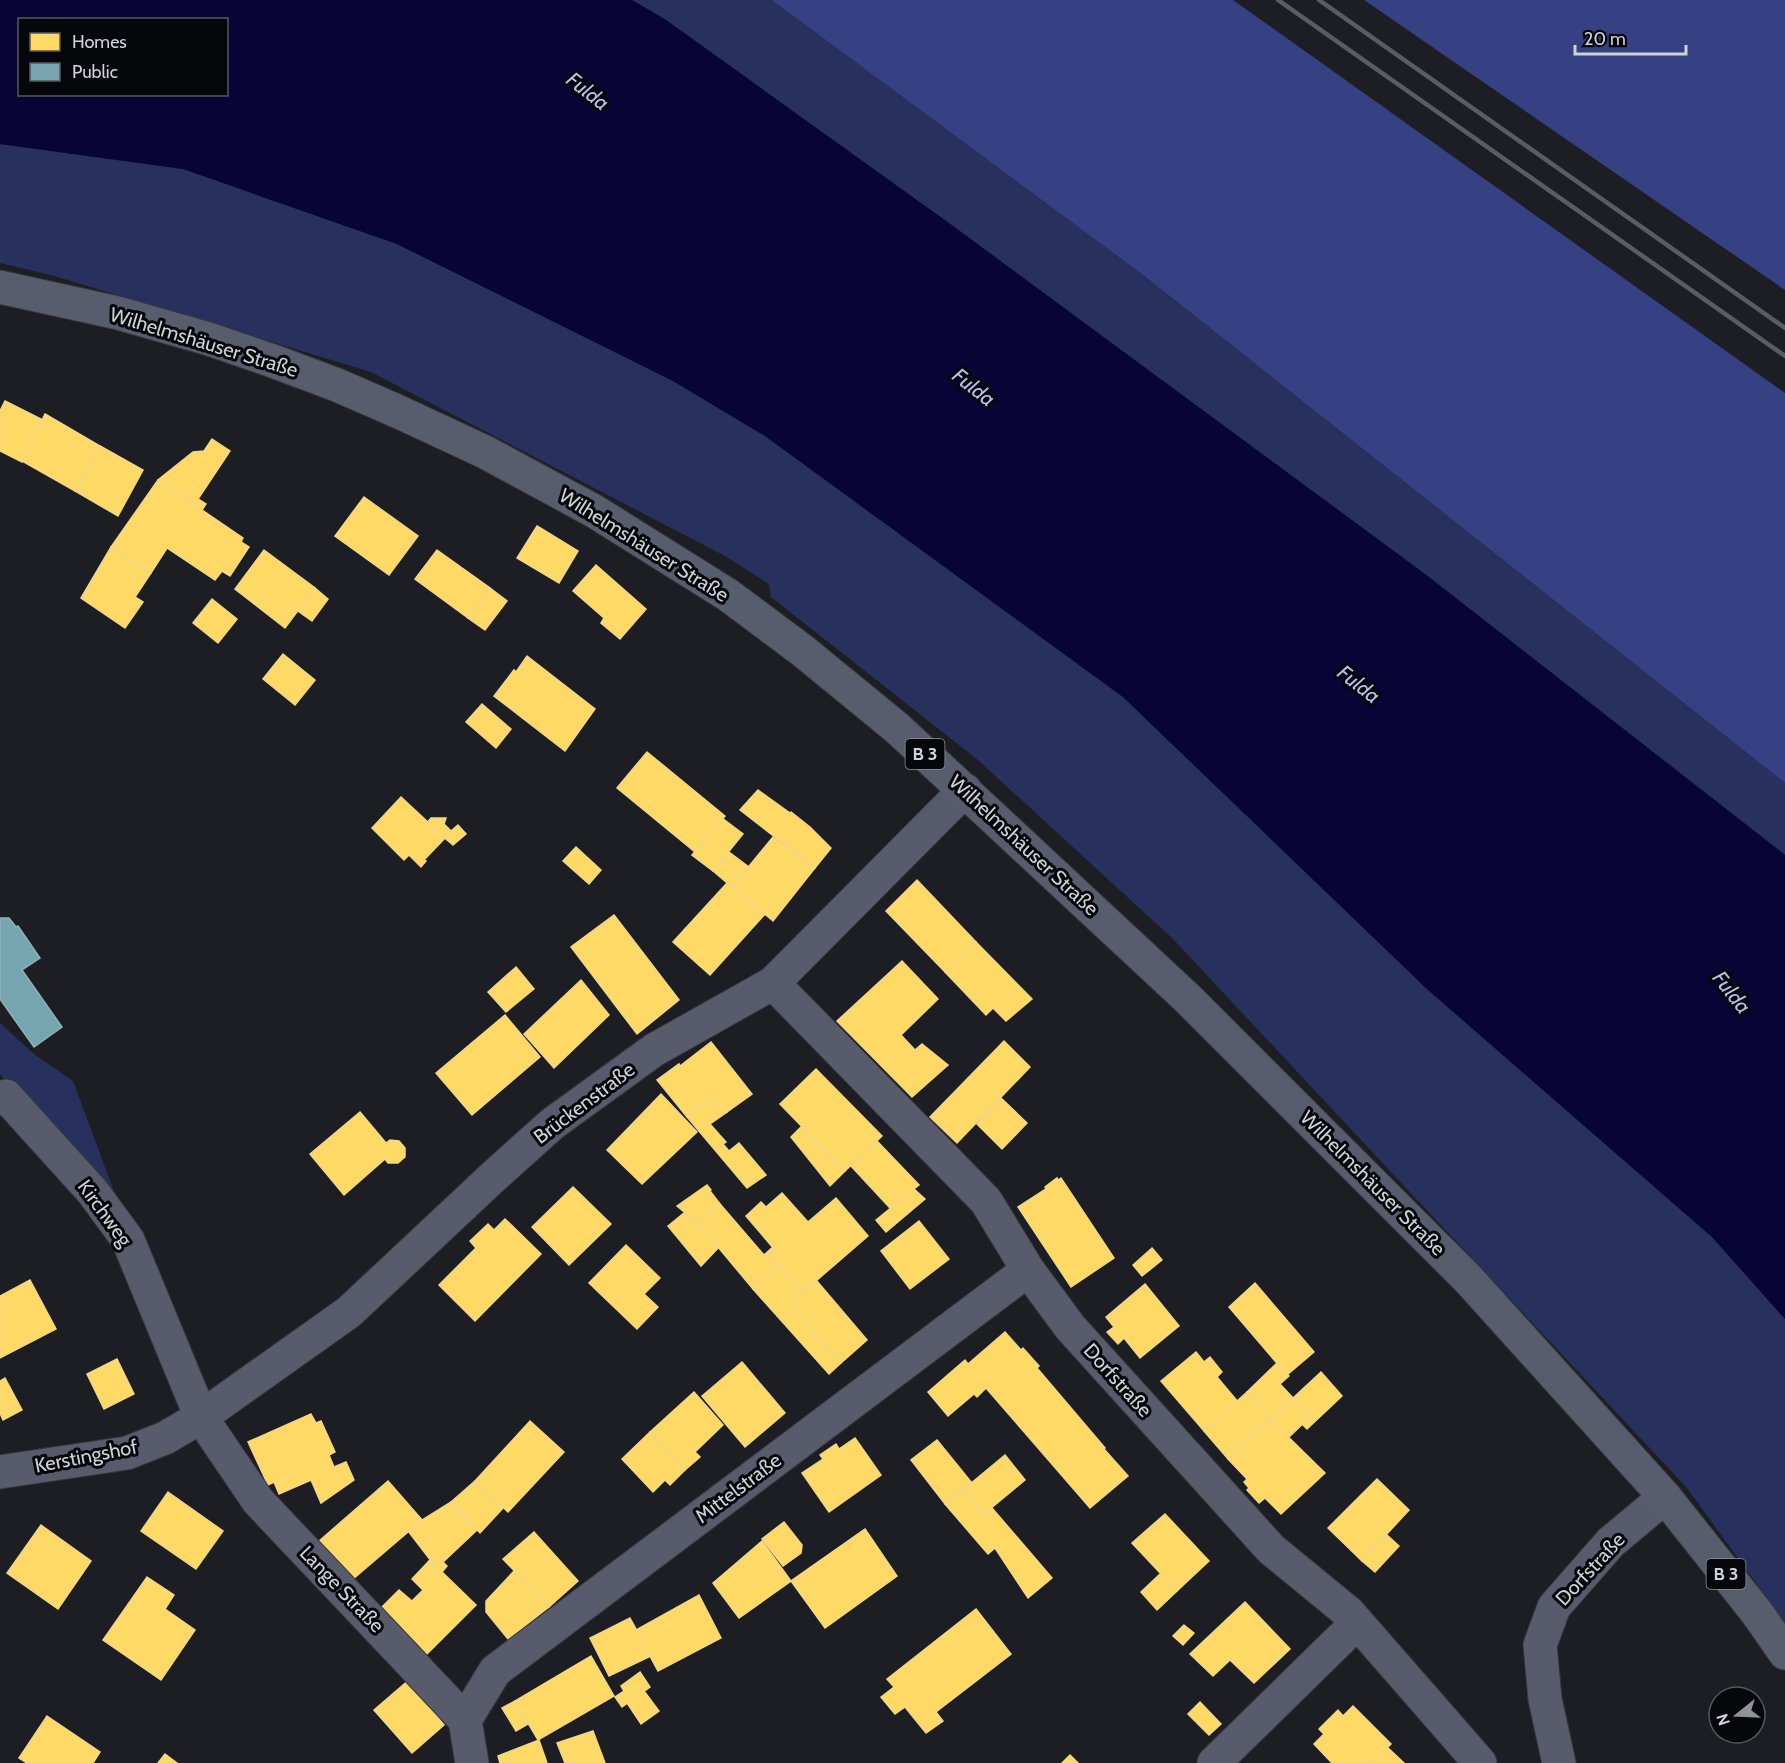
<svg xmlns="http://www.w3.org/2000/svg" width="1785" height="1763" viewBox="0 0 1785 1763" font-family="Cabin,sans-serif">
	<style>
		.green { fill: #28315d }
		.forest { fill: #354183 }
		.water { fill: #080536; fill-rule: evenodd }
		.homes { fill: #ffd966; stroke: #f1d788; stroke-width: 1.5 }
		.public { fill: #76a5af; stroke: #91b2bb; stroke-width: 1.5 }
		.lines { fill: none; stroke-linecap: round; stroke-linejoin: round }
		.street-casing { stroke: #37383b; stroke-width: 35 }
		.primary-casing { stroke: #37383b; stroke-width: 35 }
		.street { stroke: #575b6b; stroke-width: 33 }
		.primary { stroke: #585d6e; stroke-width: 33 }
		.rail { stroke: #595c65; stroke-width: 4.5 }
		.labels { text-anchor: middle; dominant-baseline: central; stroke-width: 6; stroke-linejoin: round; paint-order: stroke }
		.shield { fill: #06070b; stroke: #93959a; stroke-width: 1.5 }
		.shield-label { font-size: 18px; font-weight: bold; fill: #d0d2d8 }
		.street-label { font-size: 20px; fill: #d0d2d8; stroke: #06070b }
		.water-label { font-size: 21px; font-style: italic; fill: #b6c2ec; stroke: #06070b }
	</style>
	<rect width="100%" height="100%" fill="#1d1e23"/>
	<!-- green -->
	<g class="green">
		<polygon points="632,0 773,0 1143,275 1785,783 1785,855 1425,574 953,226 666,20"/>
		<polygon points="0,144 183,169 397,244 673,381 765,436 1123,697 1427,989 1712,1237 1785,1319 1785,1623 1687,1488 1172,938 978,760 771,597 769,584 725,556 371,372 51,275 0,263"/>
		<polygon points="0,1023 34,1054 73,1081 116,1197 111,1200 0,1074"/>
	</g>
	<!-- forest -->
	<g class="forest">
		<polygon points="772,0 1233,0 1785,393 1785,783 1143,275"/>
		<polygon points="1364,0 1785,0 1785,290"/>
	</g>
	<!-- water -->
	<path class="water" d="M 0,0 L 632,0 L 666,20 L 953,226 L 1425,574 L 1785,855 L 1785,1319 L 1712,1237 L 1427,989 L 1123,697 L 765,436 L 673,381 L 397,244 L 183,169 L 0,144 ZM 20,20 L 226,20 L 226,94 L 20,94 Z"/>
	<!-- homes -->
	<g class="homes">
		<polygon points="5,401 43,420 22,462 0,451 0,411"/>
		<polygon points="45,414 100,446 82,480 75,491 22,461"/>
		<polygon points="212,439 230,451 198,499 206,504 202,510 158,480 193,452 204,451"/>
		<polygon points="100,446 143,470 118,516 75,491 82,480"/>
		<polygon points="158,480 243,538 241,542 249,547 230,576 222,571 215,580 167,548 151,573 111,547"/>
		<polygon points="364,497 418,536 389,575 335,536"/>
		<polygon points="537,526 578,551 559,583 517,558"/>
		<polygon points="111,547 151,573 135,597 143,602 125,628 81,598"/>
		<polygon points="264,550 315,588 285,628 235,589"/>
		<polygon points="437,550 490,588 468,618 415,579"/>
		<polygon points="596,565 646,609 620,639 601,623 604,618 573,591"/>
		<polygon points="315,588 328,599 312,621 298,611"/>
		<polygon points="490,588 507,601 485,630 468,618"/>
		<polygon points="212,599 237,619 218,643 193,623"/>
		<polygon points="283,654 315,680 295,705 263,679"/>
		<polygon points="527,656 595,709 565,751 494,696 514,670 516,672"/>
		<polygon points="482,704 511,729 496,748 466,722"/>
		<polygon points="647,752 725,816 695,852 617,788"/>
		<polygon points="758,790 790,813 791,812 810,827 831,848 815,868 740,810"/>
		<polygon points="401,797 445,838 424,860 426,861 421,867 409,855 404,860 372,828"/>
		<polygon points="431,818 446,818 444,824 451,831 458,825 466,834 453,845 427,823"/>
		<polygon points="722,818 743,834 713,871 692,855"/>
		<polygon points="773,837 815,868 773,921 732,887"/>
		<polygon points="576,847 601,870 589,884 563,861"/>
		<polygon points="729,852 749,867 732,887 713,871"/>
		<polygon points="917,880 976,942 945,972 886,911"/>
		<polygon points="727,883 765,914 710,975 673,942"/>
		<polygon points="614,915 679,1000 637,1034 571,947"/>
		<polygon points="976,942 1032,999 1006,1021 993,1008 986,1015 945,972"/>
		<polygon points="902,961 938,999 901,1035 915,1050 922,1044 948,1065 912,1097 837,1021"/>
		<polygon points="516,967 534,989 506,1012 488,992"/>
		<polygon points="581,980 609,1015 554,1068 524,1034"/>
		<polygon points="505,1015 540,1057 472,1115 436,1073"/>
		<polygon points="1004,1041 1030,1067 957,1143 930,1117"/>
		<polygon points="711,1042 752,1094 727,1112 714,1097 687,1117 657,1080 679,1064 680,1066"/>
		<polygon points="816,1069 882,1136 845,1171 780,1104"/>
		<polygon points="661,1094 697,1132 642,1184 607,1150"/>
		<polygon points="714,1097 727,1112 710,1124 726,1142 723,1144 729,1151 739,1143 766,1175 747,1188 687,1117"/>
		<polygon points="1001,1098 1027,1123 1002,1149 977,1124"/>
		<polygon points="360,1112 386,1143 390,1140 399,1141 405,1148 405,1157 398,1163 388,1163 385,1159 344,1195 310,1154"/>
		<polygon points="801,1127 845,1171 830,1186 791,1137"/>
		<polygon points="877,1141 919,1185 890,1208 851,1166"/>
		<polygon points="1057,1178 1058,1180 1061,1178 1114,1258 1071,1287 1018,1207 1046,1189 1045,1187"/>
		<polygon points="707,1185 711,1190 710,1191 720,1204 698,1223 677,1206"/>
		<polygon points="573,1187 611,1224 569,1265 532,1227"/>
		<polygon points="914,1189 925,1199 886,1232 876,1220"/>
		<polygon points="782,1193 808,1222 836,1198 868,1236 802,1293 770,1255 775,1250 746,1216 761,1202 766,1207"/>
		<polygon points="720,1204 776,1269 753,1289 698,1223"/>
		<polygon points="684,1213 698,1223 719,1247 701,1266 668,1226"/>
		<polygon points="505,1219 541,1254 475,1321 439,1285 476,1248 470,1241 488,1224 494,1230"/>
		<polygon points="919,1221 949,1259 910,1289 881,1251"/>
		<polygon points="626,1245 660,1278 644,1294 658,1307 637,1329 589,1283"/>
		<polygon points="773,1247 775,1250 770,1255 802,1293 790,1303 841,1363 829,1374 753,1289 776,1269 764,1255"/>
		<polygon points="1152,1248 1162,1260 1142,1276 1133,1265"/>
		<polygon points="30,1280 56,1329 0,1358 0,1296"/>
		<polygon points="816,1280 867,1340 841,1363 790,1303"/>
		<polygon points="1255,1283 1314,1352 1287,1375 1229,1307"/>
		<polygon points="1145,1284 1179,1326 1140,1358 1124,1338 1118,1344 1107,1332 1114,1327 1106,1317"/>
		<polygon points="1005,1332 1021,1350 1023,1348 1039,1366 1037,1368 1105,1448 1104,1449 1128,1476 1090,1508 986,1388 977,1397 974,1394 948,1416 928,1392 965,1360 968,1364"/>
		<polygon points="1196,1352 1204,1362 1210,1357 1222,1372 1217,1377 1238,1402 1204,1431 1161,1381"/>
		<polygon points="117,1359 134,1394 104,1409 87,1374"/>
		<polygon points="742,1362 785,1413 745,1447 702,1396"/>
		<polygon points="1277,1363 1289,1376 1280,1384 1293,1398 1270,1419 1247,1392"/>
		<polygon points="1321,1372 1342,1396 1307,1429 1302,1424 1310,1417 1293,1398"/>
		<polygon points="5,1378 22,1410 3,1420 0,1413 0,1381"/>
		<polygon points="694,1392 723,1425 695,1452 700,1457 685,1470 650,1432"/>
		<polygon points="1247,1392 1270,1419 1228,1459 1204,1431"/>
		<polygon points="1293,1398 1310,1417 1288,1438 1270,1419"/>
		<polygon points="311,1414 316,1423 321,1421 335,1452 329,1455 334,1467 346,1462 354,1480 321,1503 311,1480 279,1494 274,1482 268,1485 248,1442"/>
		<polygon points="1270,1419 1325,1473 1281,1514 1265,1498 1259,1503 1247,1490 1249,1488 1244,1482 1247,1479 1228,1459"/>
		<polygon points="530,1421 564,1452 508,1512 475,1481"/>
		<polygon points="650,1432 685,1470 670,1485 665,1480 653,1492 622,1459"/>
		<polygon points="855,1438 881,1475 829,1512 802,1473 823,1459 820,1455 836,1444 839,1449"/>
		<polygon points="937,1440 971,1482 945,1504 911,1460"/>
		<polygon points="1005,1455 1025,1480 984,1514 964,1489"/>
		<polygon points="1377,1479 1409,1510 1362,1561 1328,1528"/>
		<polygon points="388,1481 422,1520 353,1579 318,1542"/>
		<polygon points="475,1481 503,1508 480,1533 451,1502"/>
		<polygon points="964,1489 984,1514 992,1508 1052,1578 1028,1598 995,1548 988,1554 945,1504"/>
		<polygon points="168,1492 223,1531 196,1569 141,1531"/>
		<polygon points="451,1502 477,1530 443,1562 440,1560 435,1566 408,1531 422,1520"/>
		<polygon points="1165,1514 1209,1561 1177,1591 1132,1543"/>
		<polygon points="784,1522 802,1545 801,1553 783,1566 762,1539"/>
		<polygon points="41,1525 91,1561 58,1609 7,1573"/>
		<polygon points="865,1529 897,1576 825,1628 791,1581"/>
		<polygon points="534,1532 578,1581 549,1607 503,1559"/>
		<polygon points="1387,1535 1399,1546 1375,1572 1362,1561"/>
		<polygon points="762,1541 791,1581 739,1618 713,1583"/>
		<polygon points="430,1560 435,1566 440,1560 443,1562 447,1566 442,1572 476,1605 425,1656 380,1609 399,1590 412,1601 423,1590 412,1579"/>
		<polygon points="514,1571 549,1607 508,1639 486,1612 486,1601"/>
		<polygon points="1160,1574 1177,1591 1157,1610 1141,1592"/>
		<polygon points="147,1577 174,1595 165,1609 195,1630 161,1680 103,1640"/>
		<polygon points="699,1595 721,1638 658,1671 636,1630"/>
		<polygon points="1245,1602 1290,1649 1254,1683 1230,1660 1213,1676 1190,1654"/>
		<polygon points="976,1609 1011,1654 936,1712 943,1721 926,1733 905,1707 895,1714 881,1697 894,1687 887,1679"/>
		<polygon points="630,1618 651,1656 609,1676 590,1638"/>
		<polygon points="1184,1625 1194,1633 1183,1645 1173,1636"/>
		<polygon points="591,1656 614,1696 538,1740 515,1701"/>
		<polygon points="640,1672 650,1687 622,1707 615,1697 624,1691 621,1686"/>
		<polygon points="410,1679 429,1699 425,1702 444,1725 412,1753 374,1710"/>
		<polygon points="644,1691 659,1711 641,1724 627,1703"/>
		<polygon points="515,1701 528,1724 516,1731 502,1708"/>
		<polygon points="1200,1702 1221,1724 1209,1735 1188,1714"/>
		<polygon points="1353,1706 1391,1744 1371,1763 1332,1763 1314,1744 1324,1734 1319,1729 1338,1710 1343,1716"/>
		<polygon points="47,1716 100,1752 93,1763 27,1763 19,1758"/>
		<polygon points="593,1731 605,1763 565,1763 557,1743"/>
		<polygon points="539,1740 547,1763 500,1763 498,1756"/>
		<polygon points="1387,1747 1404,1763 1371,1763"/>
		<polygon points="165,1754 177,1763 158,1763"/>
		<polygon points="1070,1755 1078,1763 1062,1763"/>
	</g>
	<!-- public -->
	<polygon class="public" points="0,918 9,918 16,927 18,926 40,958 22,970 62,1027 34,1047 0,999"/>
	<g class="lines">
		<defs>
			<g id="street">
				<polyline points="773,983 986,1201 1028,1270 1070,1327 1271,1549 1349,1613 1480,1763"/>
				<polyline points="6,1096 92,1191 128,1240 201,1417 258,1501 465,1720 472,1763"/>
				<polyline points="0,1472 127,1453 165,1438 201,1417 349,1312 493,1177 552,1124 654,1050 773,983 965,790"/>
				<polyline points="465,1720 495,1671 1028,1270"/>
				<polyline points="1214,1763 1357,1623"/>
				<polyline points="1559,1763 1545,1699 1540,1645 1554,1607 1611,1542 1665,1497"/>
			</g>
			<polyline id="primary" points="0,287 118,313 209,339 273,361 337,385 399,412 485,452 594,511 728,595 803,651 897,728 1186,997 1469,1280 1665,1497 1757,1613 1785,1653"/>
		</defs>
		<!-- street casing -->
		<use href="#street" class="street-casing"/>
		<!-- primary casing -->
		<use href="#primary" class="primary-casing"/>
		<!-- street -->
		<use href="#street" class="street"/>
		<!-- primary -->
		<use href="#primary" class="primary"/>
		<!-- rail -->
		<g class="rail">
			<polyline points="1278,0 1785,356"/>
			<polyline points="1319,0 1785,328"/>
		</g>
	</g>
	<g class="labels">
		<!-- shield labels -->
		<g class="shield">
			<rect x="905.5" y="739" width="39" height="30" rx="4.5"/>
			<rect x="1706.5" y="1559" width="39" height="30" rx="4.5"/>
		</g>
		<g class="shield-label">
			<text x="925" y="754">B 3</text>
			<text x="1726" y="1574">B 3</text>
		</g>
		<!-- street labels -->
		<g class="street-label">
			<text transform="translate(204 342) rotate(17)">Wilhelmshäuser Straße</text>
			<text transform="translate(644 545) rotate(32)">Wilhelmshäuser Straße</text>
			<text transform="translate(1024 845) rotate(43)">Wilhelmshäuser Straße</text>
			<text transform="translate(584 1103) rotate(-37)">Brückenstraße</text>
			<text transform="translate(1373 1183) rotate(45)">Wilhelmshäuser Straße</text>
			<text transform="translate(105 1213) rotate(54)">Kirchweg</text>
			<text transform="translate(1118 1380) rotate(48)">Dorfstraße</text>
			<text transform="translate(86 1456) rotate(-11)">Kerstingshof</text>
			<text transform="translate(738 1488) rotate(-37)">Mittelstraße</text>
			<text transform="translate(1590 1569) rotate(-47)">Dorfstraße</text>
			<text transform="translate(342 1589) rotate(46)">Lange Straße</text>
		</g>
		<!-- water labels -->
		<g class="water-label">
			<text transform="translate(588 91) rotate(38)">Fulda</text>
			<text transform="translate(974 387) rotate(38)">Fulda</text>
			<text transform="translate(1359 684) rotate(38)">Fulda</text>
			<text transform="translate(1732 992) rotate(52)">Fulda</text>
		</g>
	</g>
	<!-- legend -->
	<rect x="18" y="18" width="210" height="78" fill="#06070b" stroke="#57585d" stroke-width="1.5"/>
	<rect x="30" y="33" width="30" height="18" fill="#ffd966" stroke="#57585d" stroke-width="1.5"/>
	<text x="72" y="48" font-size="18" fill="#d0d2d8">Homes</text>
	<rect x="30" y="63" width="30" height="18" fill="#76a5af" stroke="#57585d" stroke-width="1.5"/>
	<text x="72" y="78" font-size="18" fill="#d0d2d8">Public</text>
	<!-- north arrow -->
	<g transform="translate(1737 1715) rotate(252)"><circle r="28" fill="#06070b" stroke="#57585d" stroke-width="1.5"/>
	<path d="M0-4.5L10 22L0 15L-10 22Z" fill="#919399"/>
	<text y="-9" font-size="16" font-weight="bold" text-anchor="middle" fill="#d0d2d8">N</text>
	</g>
	<!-- scale -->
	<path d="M1575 45v9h111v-9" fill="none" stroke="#d0d2d8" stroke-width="3"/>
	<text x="1584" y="45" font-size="18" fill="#d0d2d8" stroke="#06070b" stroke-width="4.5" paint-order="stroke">20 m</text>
</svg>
